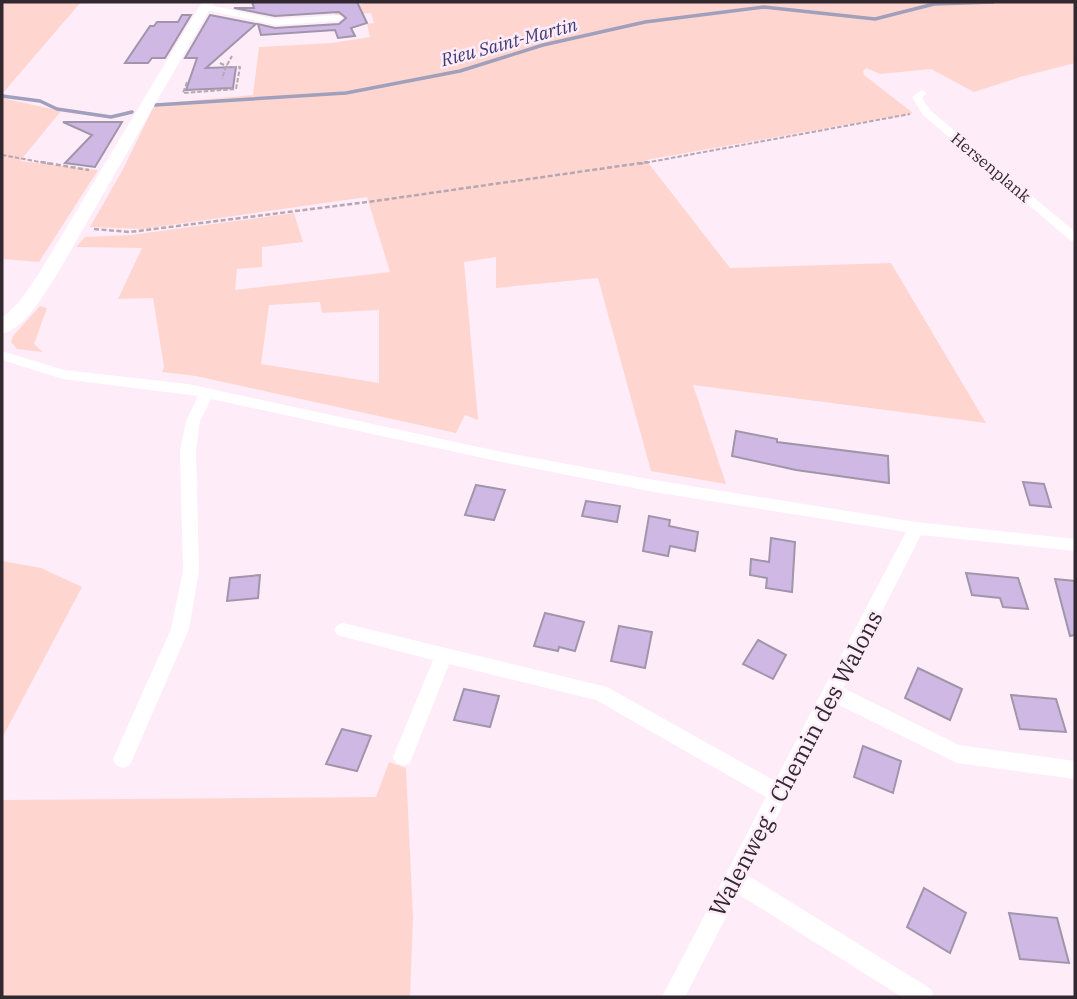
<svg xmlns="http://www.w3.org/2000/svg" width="1077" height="999" viewBox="0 0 1077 999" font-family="'IBM Plex Serif',serif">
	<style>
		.green { fill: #ffd6cf; fill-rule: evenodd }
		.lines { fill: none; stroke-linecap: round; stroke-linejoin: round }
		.stream { stroke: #a09fbc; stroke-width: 3.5 }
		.building { fill: #d0b8e4; stroke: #a095aa; stroke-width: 2 }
		.path-far1 { stroke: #b6a7b2; stroke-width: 2; stroke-dasharray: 4.5 2; stroke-linecap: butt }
		.path { stroke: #b6a7b2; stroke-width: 2.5; stroke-dasharray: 5 2.5; stroke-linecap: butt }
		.street { fill: #fff; fill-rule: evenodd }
		.secondary { fill: #fff; fill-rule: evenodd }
		.labels { text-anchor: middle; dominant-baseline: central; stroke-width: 5; stroke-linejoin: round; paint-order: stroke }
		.far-street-label { font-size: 16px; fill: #31292f; stroke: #feecf9 }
		.far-water-label { font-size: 18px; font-style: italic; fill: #3d3b74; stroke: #feecf9 }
		.near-street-label { font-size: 23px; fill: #31292f; stroke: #feecf9 }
	</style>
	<rect width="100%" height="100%" fill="#feecf9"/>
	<!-- green -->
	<g class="green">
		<polygon points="2,2 81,2 2,94"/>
		<path d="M 370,2 L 1075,2 L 1075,63 L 1020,77 L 974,92 L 931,69 L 880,74 L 866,68 L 863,71 L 864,75 L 913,113 L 646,160 L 730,268 L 891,263 L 986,423 L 693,385 L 726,484 L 651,471 L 598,278 L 496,288 L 496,257 L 464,262 L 478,420 L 465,415 L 456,433 L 196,376 L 162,372 L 164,367 L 153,298 L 118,299 L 142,248 L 76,247 L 85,237 L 131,235 L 294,213 L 303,242 L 262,247 L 262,267 L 237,269 L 235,290 L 390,272 L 367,197 L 142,229 L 90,227 L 122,171 L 155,104 L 253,95 L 259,47 L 332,43 L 370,37 L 367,24 L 374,23 L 371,13 L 336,16 L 333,10 ZM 320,302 L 322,313 L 379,310 L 379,383 L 261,364 L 269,305 Z"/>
		<polygon points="2,98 61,111 20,161 98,170 39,262 2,259"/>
		<polygon points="40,306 47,308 34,344 43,352 17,349 11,342 13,336"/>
		<polygon points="2,561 41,568 82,587 2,738"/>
		<polygon points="389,762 406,768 413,918 410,997 2,997 2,800 376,797"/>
	</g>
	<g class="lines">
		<!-- stream -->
		<g class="stream">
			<polyline points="2,96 40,101 57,109 111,117 132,112"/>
			<polyline points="155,105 346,93 460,71 543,45 645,22 764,7 875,19 934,4 993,2"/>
		</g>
	</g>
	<!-- building -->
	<g class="building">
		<polygon points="252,2 357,2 367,23 351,28 355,36 338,38 335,30 261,35 258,24 275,28 339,24 346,18 339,12 275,16 234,8 254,8"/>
		<polygon points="182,15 191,15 165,58 152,58 148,63 125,63 150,26 154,26 157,22 178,22"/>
		<polygon points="210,15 256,24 206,68 236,67 233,88 186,90 197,58 185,58"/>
		<polygon points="63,122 122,122 95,167 65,163 92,135"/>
		<polygon points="736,431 777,439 777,442 888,456 889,483 796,470 732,456"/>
		<polygon points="1023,482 1044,484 1051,507 1030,505"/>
		<polygon points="476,485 505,490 494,520 465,515"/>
		<polygon points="586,501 620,506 617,522 582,516"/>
		<polygon points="649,516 670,520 669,526 698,532 695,551 670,546 668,556 643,551"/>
		<polygon points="771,538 795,542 792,592 766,588 767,578 750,575 751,559 769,562"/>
		<polygon points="966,573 1018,578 1028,609 1003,607 1000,598 972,595"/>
		<polygon points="260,575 258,598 227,601 230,578"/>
		<polygon points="1055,579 1075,581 1075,635 1070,636"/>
		<polygon points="545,613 584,622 575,651 559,647 558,651 534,646"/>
		<polygon points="619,626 652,632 645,668 611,661"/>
		<polygon points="758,640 786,655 773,679 743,664"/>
		<polygon points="918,668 962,689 950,720 905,698"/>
		<polygon points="464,689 499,696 490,727 454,720"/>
		<polygon points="1011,695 1056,699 1066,732 1020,729"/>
		<polygon points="342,729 371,736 357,771 326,764"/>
		<polygon points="863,746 901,761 893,793 854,777"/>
		<polygon points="924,888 966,913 950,953 907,927"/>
		<polygon points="1009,913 1057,918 1069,963 1020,959"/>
	</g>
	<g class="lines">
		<!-- path-far1 -->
		<g class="path-far1">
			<polyline points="220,63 226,66 222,79"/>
			<polyline points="227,65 232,56"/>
			<polyline points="187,82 183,93 236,89 240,67 226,67"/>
			<polyline points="2,155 51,164"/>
			<polyline points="639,164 910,114"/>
		</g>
		<!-- path -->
		<g class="path">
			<polyline points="41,162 89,170"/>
			<polyline points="94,229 130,232 375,201 648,162"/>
		</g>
		<!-- street -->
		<g class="street">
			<polygon points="205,4 275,19 339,15 343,18 339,21 275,25 202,9 201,7"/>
			<polygon points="922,90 927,93 922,98 931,111 1075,232 1075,241 1071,241 923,115 912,97"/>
			<polygon points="2,351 64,370 188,384 497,451 654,480 916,522 1075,539 1075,551 921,535 843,688 959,745 1075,761 1075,779 957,763 835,703 747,875 931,989 934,997 902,997 738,894 685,997 662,997 766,797 596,700 449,664 410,763 403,766 396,763 393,757 433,660 337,635 334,630 337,625 343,623 607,687 775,781 906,532 654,492 497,461 211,399 200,421 196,451 199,571 189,629 130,765 123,768 116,765 113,759 171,629 183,571 180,451 186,421 198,396 63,379 2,360"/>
		</g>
		<!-- secondary -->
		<path class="secondary" d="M 202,2 L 214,2 L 56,276 C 43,295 26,328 2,334 L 2,318 L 19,302 L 38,275 Z"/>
	</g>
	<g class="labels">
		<!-- far-street labels -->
		<g class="far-street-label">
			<text transform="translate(991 167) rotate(40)">Hersenplank</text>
		</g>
		<!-- far-water labels -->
		<g class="far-water-label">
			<text transform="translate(509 42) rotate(-15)">Rieu Saint-Martin</text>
		</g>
		<!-- near-street labels -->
		<g class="near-street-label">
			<text transform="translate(795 763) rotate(-62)">Walenweg - Chemin des Walons</text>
		</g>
	</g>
	<!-- border -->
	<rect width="1077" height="999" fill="none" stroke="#31292f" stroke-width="7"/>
</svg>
